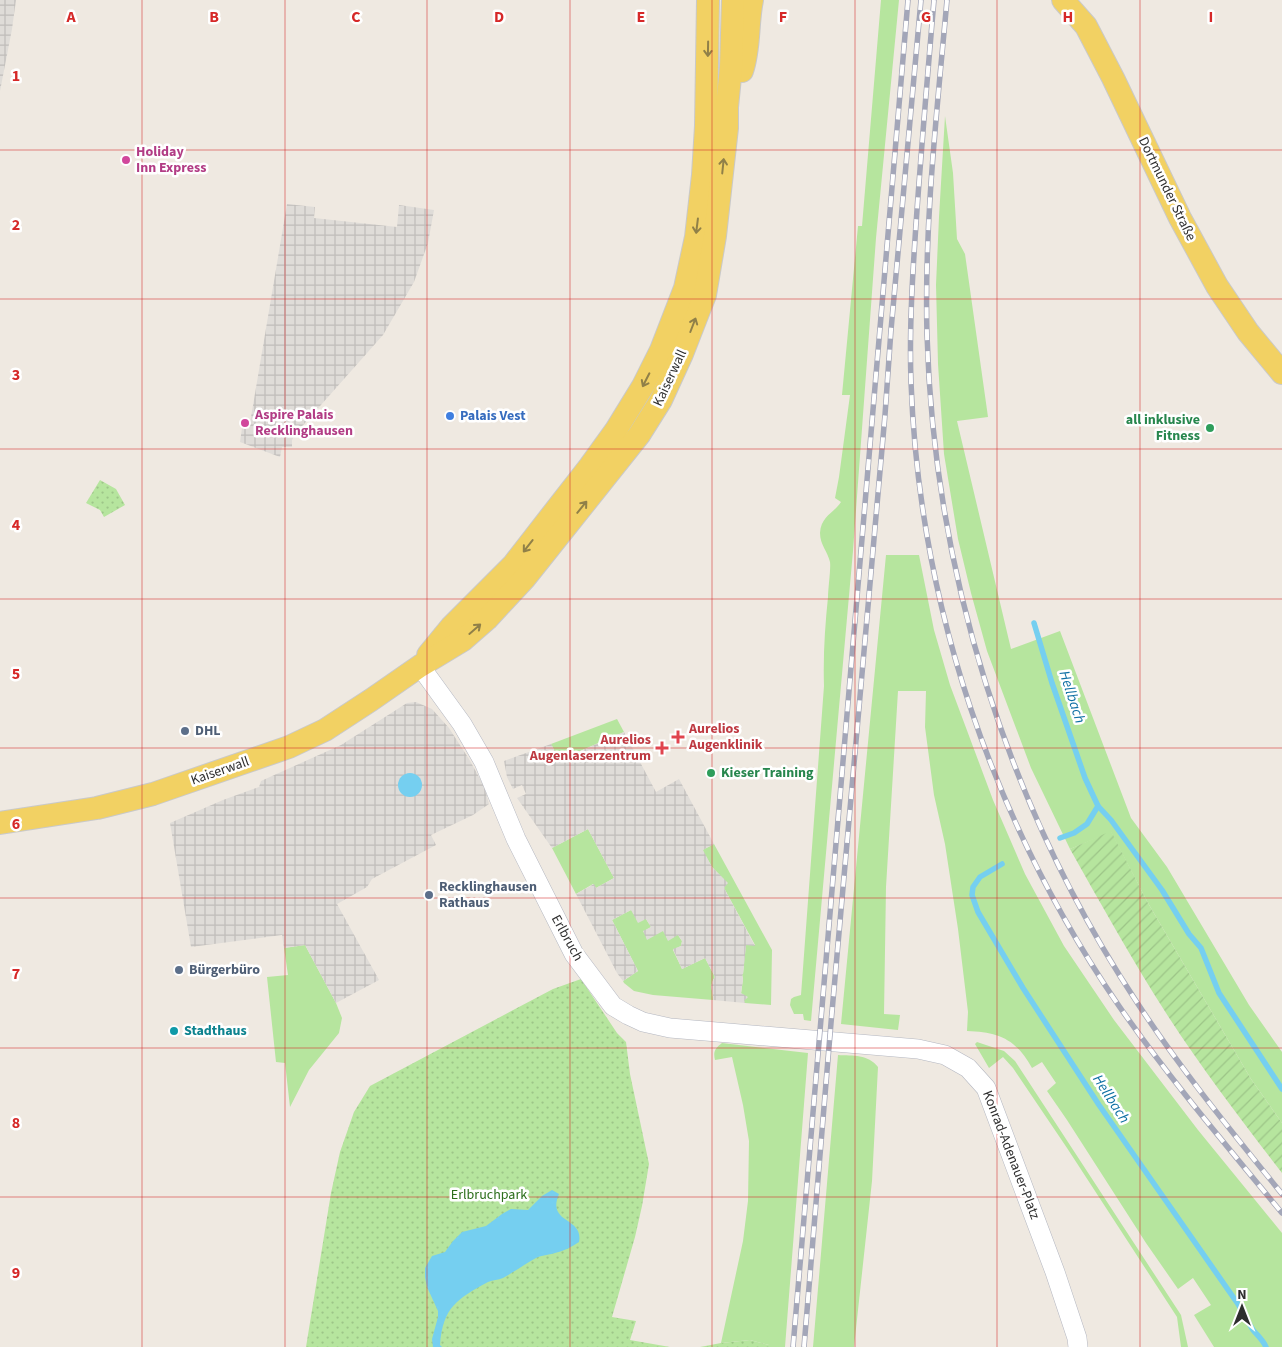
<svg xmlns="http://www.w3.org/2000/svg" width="1282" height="1347" viewBox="0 0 1282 1347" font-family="'Source Sans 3',sans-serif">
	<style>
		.grass { fill: #b6e59e }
		.park { fill: url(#park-dots) }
		.garden { fill: url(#garden-furrows) }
		.plaza { fill: url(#plaza-grid) }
		.water { fill: #75cff0 }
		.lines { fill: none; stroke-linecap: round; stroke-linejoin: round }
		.stream { stroke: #75cff0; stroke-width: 5.5 }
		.minor-casing { stroke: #b4b7c1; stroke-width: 20 }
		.major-casing { stroke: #c9c9c9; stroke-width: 24 }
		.minor { stroke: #fff; stroke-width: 19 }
		.major { stroke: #f2d163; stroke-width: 22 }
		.rail-casing { stroke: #a3a6b8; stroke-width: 5.5 }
		.rail { stroke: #fff; stroke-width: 4; stroke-dasharray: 11; stroke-linecap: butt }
		.oneway { stroke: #908048 }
		.grid { fill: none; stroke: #d62828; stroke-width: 1; stroke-opacity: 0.55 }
		.hotel-dot { fill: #d1479c; stroke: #fff; stroke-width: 2 }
		.shop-dot { fill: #3f7fe0; stroke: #fff; stroke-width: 2 }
		.leisure-dot { fill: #2e9e5b; stroke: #fff; stroke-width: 2 }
		.service-dot { fill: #5c6f8a; stroke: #fff; stroke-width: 2 }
		.health-dot { fill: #e0444e; stroke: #fff; stroke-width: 2 }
		.culture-dot { fill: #0f9aa8; stroke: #fff; stroke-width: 2 }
		.labels { text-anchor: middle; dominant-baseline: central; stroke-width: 5; stroke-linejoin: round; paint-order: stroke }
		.hotel-label { font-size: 14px; font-weight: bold; fill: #b23c85; stroke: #fff; text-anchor: start }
		.street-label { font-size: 14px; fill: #2e2e2e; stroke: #fff }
		.shop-label { font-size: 14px; font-weight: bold; fill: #366cbe; stroke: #fff; text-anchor: start }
		.leisure-label { font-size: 14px; font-weight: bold; fill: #27864d; stroke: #fff; text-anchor: end }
		.health-label { font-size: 14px; font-weight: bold; fill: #be3a42; stroke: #fff; text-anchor: start }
		.service-label { font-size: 14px; font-weight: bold; fill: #4e5e75; stroke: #fff; text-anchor: start }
		.culture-label { font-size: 14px; font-weight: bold; fill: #0d838f; stroke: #fff; text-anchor: start }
		.park-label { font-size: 14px; fill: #2c6e1b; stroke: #fff }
		.water-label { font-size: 15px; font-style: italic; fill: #0d6fa3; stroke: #fff }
		.grid-label { font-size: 16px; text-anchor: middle; font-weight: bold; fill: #d62828; stroke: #fff; stroke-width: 5; stroke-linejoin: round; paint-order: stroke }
	</style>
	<defs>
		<pattern id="park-dots" width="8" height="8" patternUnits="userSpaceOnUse" patternTransform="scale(1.25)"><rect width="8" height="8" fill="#b6e59e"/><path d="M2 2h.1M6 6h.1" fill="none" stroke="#9dc588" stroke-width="1.8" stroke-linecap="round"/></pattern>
		<pattern id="garden-furrows" width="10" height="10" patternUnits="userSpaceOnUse" patternTransform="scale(1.25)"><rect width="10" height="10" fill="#b6e59e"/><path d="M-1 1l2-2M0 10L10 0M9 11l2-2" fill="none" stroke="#9dc588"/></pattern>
		<pattern id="plaza-grid" width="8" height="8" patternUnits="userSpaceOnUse" patternTransform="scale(1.25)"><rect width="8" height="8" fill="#dfdcd8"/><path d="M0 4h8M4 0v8" fill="none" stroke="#c0bdba"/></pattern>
	</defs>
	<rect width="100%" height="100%" fill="#efe9e1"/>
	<!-- grass -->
	<g class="grass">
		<path d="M 881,0 L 899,0 L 876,238 L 853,551 L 811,1021 L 804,1020 L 803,1014 L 794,1014 L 790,1005 L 791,999 L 794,997 L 801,995 L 824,686 C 823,656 825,626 828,597 C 828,589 831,568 830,562 C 828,552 820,545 820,533 C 821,516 834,513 841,502 L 835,498 L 839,477 L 850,395 L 842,395 L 858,226 L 862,226 Z"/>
		<polygon points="945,116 953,173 957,239 965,254 988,417 957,421 1011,649 1060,631 1131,818 1167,867 1249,1005 1282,1052 1282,1123 1251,1079 1148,903 1111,832 1070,849 1031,768 987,651 971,593 958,539 944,454 938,364 936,285 939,217"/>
		<path d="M 886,555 L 919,555 L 934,630 L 950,685 L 993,800 L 1025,874 L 1064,946 L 1114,1020 L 1198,1130 L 1282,1233 L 1282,1347 L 1214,1347 L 1194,1315 L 1211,1305 L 1193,1278 L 1178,1289 L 1146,1243 L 1067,1120 L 1047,1091 L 1056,1083 L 1042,1062 L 1032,1068 C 1016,1039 999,1032 967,1031 L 968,1012 L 958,929 L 945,844 L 934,795 L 925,727 L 926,691 L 898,691 L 886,887 L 884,1014 L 900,1015 L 898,1030 L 841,1024 Z"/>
		<polygon points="617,719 624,732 559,760 551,744"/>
		<polygon points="588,829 614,878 596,888 593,884 576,894 552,848"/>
		<polygon points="714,844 772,950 771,1005 745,1003 741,994 743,979 742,974 743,974 746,945 755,945 724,888 727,883 712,867 702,850"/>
		<path d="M 631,910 L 646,919 L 651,927 L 643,932 L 663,931 L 678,935 L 682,941 L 681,946 L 673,950 L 682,969 L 705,958 L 715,977 C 709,984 713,992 713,1000 L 653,995 L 634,991 L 624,983 L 623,981 L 638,971 L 612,920 Z"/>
		<polygon points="305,945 336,1003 342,1018 339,1033 309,1070 290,1107 285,1063 276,1062 267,977 288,975 284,948"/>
		<polygon points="977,1042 1004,1051 1015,1061 1181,1315 1188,1347 1181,1347 1177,1317 1067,1148 1013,1068 1003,1057 989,1068 975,1044"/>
		<path d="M 722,1043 L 808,1053 L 785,1347 L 769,1347 L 769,1345 L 750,1340 L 721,1343 L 743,1241 L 748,1201 L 749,1141 L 743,1105 L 732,1057 L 715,1060 C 713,1052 715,1048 722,1043 Z"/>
		<path d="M 838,1055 C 853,1056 868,1054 878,1067 L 872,1181 L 854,1347 L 813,1347 Z"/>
	</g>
	<!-- park -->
	<g class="park">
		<polygon points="100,480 116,489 125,505 104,517 100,510 86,503"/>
		<polygon points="581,979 617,1033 626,1042 630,1074 649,1164 642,1206 635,1237 612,1317 636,1321 630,1340 670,1347 306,1347 331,1193 340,1152 354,1112 370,1086 553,989"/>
		<polygon points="750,1340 769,1345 769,1347 700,1347 721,1343"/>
	</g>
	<!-- garden -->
	<path class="garden" d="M 1111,831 L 1148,903 L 1251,1079 L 1282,1123 L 1282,1173 C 1242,1121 1202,1069 1166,1013 C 1132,960 1101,904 1070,849 Z"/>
	<!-- plaza -->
	<g class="plaza">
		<polygon points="0,0 16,0 12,29 0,91"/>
		<polygon points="287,204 315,207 314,218 397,227 399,205 434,210 428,243 414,282 383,335 297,432 292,440 292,447 282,447 280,457 240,442 242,428 249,429"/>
		<polygon points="416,702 432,709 449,728 469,759 484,786 489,804 473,815 431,835 436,845 372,879 367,887 337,904 379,980 336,1003 305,945 284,948 282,935 191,947 170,823 223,800 259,787 261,781 341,745 407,703"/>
		<polygon points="624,732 656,792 679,779 714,844 703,850 712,867 728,883 724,888 755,946 746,945 743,974 742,975 743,979 741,993 748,997 744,1001 745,1003 713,1000 713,995 711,987 713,980 715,977 705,958 682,969 673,949 681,946 682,941 678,935 668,941 663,931 647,940 643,931 651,927 646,919 638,923 631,910 612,920 638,971 623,981 617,973 576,894 594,884 596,888 614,878 588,829 552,848 517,798 526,794 522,785 513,789 507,777 504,761 551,744 560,760"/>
	</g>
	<!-- water -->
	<g class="water">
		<circle cx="410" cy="785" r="12"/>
		<path d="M 552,1190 L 559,1194 C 546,1224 584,1217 579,1242 C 572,1247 563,1251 555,1253 C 548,1255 542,1255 536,1258 C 525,1264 514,1272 503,1278 C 498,1280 493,1280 488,1282 C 457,1299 443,1307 440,1345 L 442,1347 L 433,1347 L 432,1339 L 438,1317 L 438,1311 L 427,1287 L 425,1277 L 425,1268 L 432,1256 L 445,1252 L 453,1241 L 462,1232 L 486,1226 L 502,1214 L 511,1209 L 528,1210 L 542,1196 Z"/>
	</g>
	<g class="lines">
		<!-- stream -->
		<g class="stream">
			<polyline points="1034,623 1052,683 1085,778 1098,806 1087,824 1074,833 1060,838"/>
			<polyline points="1098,806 1111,820 1162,890 1189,934 1201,948 1219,993 1282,1089"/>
			<path d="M 1002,864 L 980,877 L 973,887 L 972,895 L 978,912 L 1023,988 L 1099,1105 L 1238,1304 C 1243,1313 1248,1322 1253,1330 C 1258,1336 1263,1340 1266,1347"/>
		</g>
		<defs>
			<polyline id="minor" points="420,666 462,724 484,762 516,839 574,954 613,1006 628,1015 643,1022 670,1028 918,1049 945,1055 968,1068 986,1088 1055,1272 1077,1338 1078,1347"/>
			<g id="major">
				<polyline points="1063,0 1086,26 1113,78 1180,218 1217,286 1248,332 1282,373"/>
				<path d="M 742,71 C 750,48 747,24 752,0"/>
				<polyline points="428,655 451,627 513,565 590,466 616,430 643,386 661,350 685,288 696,237 703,175 706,126 708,0"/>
				<polyline points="0,823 97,808 153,794 289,747 325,730 371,700 420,666 463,640 487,619 525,578 639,435 661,400 682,354 705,295 715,236 727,128 727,107 731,67 733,0"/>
			</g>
		</defs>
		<!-- minor casing -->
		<use href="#minor" class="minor-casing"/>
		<!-- major casing -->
		<use href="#major" class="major-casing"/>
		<!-- minor -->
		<use href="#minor" class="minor"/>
		<!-- major -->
		<use href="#major" class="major"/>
		<defs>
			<g id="rail">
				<path d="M 934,0 C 928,70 922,140 917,210 C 913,267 909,325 911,382 C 919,605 993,822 1119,1006 C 1169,1078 1226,1145 1282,1213"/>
				<path d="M 947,0 C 937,111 924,223 927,335 C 934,571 1007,807 1138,1004 C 1182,1071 1232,1132 1282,1194"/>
				<polyline points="793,1347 908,0"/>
				<polyline points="804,1347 831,1023 885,415 891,330 921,0"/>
			</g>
		</defs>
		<!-- rail casing -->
		<use href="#rail" class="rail-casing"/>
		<!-- rail -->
		<use href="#rail" class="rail"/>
	</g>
	<!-- one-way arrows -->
	<defs><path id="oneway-shaft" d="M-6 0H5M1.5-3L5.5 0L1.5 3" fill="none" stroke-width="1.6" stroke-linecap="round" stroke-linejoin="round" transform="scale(1.25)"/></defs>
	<g class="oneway">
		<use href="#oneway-shaft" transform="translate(708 49) rotate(91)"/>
		<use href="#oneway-shaft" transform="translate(723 166) rotate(-84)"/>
		<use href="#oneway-shaft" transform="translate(697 226) rotate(97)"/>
		<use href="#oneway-shaft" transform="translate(693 325) rotate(-69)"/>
		<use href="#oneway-shaft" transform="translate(646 380) rotate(117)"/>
		<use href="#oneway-shaft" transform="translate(582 507) rotate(-51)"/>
		<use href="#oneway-shaft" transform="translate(528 546) rotate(128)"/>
		<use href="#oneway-shaft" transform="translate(475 629) rotate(-41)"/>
	</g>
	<!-- grid -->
	<path class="grid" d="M 142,0 L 142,1347M 285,0 L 285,1347M 427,0 L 427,1347M 570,0 L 570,1347M 712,0 L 712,1347M 855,0 L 855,1347M 997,0 L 997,1347M 1140,0 L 1140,1347M 0,150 L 1282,150M 0,299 L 1282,299M 0,449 L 1282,449M 0,599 L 1282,599M 0,748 L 1282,748M 0,898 L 1282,898M 0,1048 L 1282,1048M 0,1197 L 1282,1197"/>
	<!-- markers -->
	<g class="hotel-dot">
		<circle cx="126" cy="160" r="5"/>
		<circle cx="245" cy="423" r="5"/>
	</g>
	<circle class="shop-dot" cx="450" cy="416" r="5"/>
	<g class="leisure-dot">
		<circle cx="1210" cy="428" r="5"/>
		<circle cx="711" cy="773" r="5"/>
	</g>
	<g class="service-dot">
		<circle cx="185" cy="731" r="5"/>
		<circle cx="429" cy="895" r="5"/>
		<circle cx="179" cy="970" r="5"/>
	</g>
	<g class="health-dot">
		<path d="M675.5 729.5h5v5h5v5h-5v5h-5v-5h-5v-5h5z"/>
		<path d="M659.5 740.5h5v5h5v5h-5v5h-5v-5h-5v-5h5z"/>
	</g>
	<circle class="culture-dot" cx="174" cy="1031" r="5"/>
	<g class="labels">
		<!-- hotel labels -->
		<g class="hotel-label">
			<text x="136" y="152">Holiday<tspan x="136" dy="16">Inn Express</tspan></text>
			<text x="255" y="415">Aspire Palais<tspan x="255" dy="16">Recklinghausen</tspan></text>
		</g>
		<!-- street labels -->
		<g class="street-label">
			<text transform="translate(1167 189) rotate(64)">Dortmunder Straße</text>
			<text transform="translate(670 378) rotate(-65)">Kaiserwall</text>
			<text transform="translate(220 771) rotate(-19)">Kaiserwall</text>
			<text transform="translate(567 938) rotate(61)">Erlbruch</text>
			<text transform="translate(1011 1155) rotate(69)">Konrad-Adenauer-Platz</text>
		</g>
		<!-- shop labels -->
		<g class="shop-label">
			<text x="460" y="416">Palais Vest</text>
		</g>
		<!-- leisure labels -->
		<g class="leisure-label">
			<text x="1200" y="420">all inklusive<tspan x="1200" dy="16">Fitness</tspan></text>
			<text x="721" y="773" text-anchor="start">Kieser Training</text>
		</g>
		<!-- health labels -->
		<g class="health-label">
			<text x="689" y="729">Aurelios<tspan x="689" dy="16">Augenklinik</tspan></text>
			<text x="651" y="740" text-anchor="end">Aurelios<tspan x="651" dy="16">Augenlaserzentrum</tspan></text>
		</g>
		<!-- service labels -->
		<g class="service-label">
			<text x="195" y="731">DHL</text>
			<text x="439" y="887">Recklinghausen<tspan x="439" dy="16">Rathaus</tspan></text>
			<text x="189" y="970">Bürgerbüro</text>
		</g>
		<!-- culture labels -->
		<g class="culture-label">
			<text x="184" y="1031">Stadthaus</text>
		</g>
		<!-- park labels -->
		<g class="park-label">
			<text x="489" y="1195">Erlbruchpark</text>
		</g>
		<!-- water labels -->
		<g class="water-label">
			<text transform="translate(1072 697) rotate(72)">Hellbach</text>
			<text transform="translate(1111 1099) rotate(57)">Hellbach</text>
		</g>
	</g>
	<g class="grid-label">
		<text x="71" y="22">A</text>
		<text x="214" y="22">B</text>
		<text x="356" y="22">C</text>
		<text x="499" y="22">D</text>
		<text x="641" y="22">E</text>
		<text x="783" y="22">F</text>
		<text x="926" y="22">G</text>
		<text x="1068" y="22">H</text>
		<text x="1211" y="22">I</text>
		<text x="16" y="81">1</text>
		<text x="16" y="230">2</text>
		<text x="16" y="380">3</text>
		<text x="16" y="530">4</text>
		<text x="16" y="679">5</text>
		<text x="16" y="829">6</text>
		<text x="16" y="979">7</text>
		<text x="16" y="1128">8</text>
		<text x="16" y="1278">9</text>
	</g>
	<!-- north arrow -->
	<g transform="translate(1242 1307)" stroke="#ffffff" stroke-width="4" paint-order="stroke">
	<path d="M0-4L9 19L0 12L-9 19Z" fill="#2e2e2e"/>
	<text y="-8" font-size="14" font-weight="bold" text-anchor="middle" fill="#2e2e2e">N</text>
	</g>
</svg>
